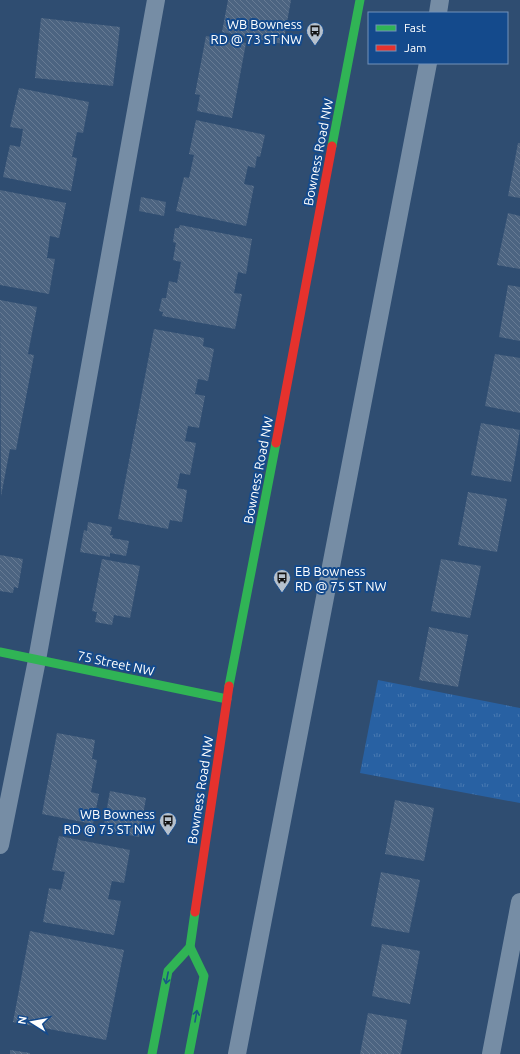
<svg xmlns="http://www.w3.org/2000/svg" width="520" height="1054" viewBox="0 0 520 1054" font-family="Ubuntu,sans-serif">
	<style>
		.park { fill: url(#park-tufts) }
		.building { fill: url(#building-back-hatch) }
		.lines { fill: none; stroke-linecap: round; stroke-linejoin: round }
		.lane { stroke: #768da5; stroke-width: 18 }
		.fast { stroke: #30b455; stroke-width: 9 }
		.jam { stroke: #e5322d; stroke-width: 9 }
		.oneway { stroke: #185a84 }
		.labels { text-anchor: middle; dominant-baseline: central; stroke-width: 4; stroke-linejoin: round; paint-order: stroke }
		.poi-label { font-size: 13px; fill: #fff; stroke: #144a8c; text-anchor: end }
		.street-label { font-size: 13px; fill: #fff; stroke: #144a8c }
	</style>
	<defs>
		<pattern id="park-tufts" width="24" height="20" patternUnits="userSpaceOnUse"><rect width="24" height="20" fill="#2861a3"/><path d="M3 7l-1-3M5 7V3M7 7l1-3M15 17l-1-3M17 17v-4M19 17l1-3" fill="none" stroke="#4879b1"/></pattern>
		<pattern id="building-back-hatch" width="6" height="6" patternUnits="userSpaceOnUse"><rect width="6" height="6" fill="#4c6481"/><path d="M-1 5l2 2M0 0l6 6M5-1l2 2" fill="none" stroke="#677b94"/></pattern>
	</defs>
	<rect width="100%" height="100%" fill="#2f4d71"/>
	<!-- park -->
	<polygon class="park" points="378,680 520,708 520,803 360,773"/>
	<!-- building -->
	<g class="building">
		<polygon points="228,0 291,0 283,44 222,32"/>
		<polygon points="41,18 120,27 113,86 35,78"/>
		<polygon points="206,36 246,43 232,118 197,111 200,95 195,94"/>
		<polygon points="19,88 89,102 83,133 77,132 72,157 77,158 71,191 3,177 10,145 20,147 23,129 10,127"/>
		<polygon points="196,120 265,135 260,157 257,156 255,168 248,166 244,184 254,186 246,226 176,211 184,177 189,178 194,155 189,154"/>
		<polygon points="518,143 520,143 520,198 508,196"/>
		<polygon points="0,190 66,203 59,238 50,236 47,258 55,259 49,294 0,285"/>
		<polygon points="141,197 166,202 164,216 139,211"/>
		<polygon points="508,213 520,216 520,269 497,265"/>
		<polygon points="180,225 252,239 246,274 238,272 234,293 242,294 235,329 162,316 163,312 159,311 162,298 166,298 169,281 177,283 181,262 173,260 176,243 173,242 175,228 179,228"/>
		<polygon points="508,285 520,287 520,341 499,337"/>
		<polygon points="0,300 37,307 28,354 34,355 16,450 10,449 1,496"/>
		<polygon points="154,329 204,338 203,346 214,349 208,381 198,379 195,394 205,396 199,428 188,426 185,441 196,443 190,475 180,473 177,488 187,490 182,522 170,520 168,529 118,519"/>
		<polygon points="495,354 520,358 520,413 485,406"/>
		<polygon points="481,423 520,430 511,482 471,475"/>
		<polygon points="468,492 507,499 497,552 458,545"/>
		<polygon points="88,522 112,527 110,535 113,535 112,538 129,541 126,556 110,553 110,557 80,552 84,530 87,531"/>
		<polygon points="0,555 23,559 18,588 14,587 13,593 0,591"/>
		<polygon points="102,559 140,566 130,618 114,615 112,625 95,622 97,612 92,611"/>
		<polygon points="441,559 481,566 470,618 431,611"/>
		<polygon points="429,627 468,635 458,687 419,680"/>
		<polygon points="57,733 95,740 92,759 97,760 91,792 99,794 93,824 42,814"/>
		<polygon points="110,791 146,798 139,837 103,830"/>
		<polygon points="395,800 434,808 424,861 385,854"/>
		<polygon points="59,836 130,850 124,883 112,881 108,899 121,901 114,935 43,922 49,888 61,890 65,872 52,870"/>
		<polygon points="381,872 420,880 409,933 371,926"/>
		<polygon points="30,931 124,950 106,1040 13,1022"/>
		<polygon points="382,944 420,951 410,1004 372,996"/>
		<polygon points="368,1013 407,1020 401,1054 360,1054"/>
		<polygon points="10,1050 30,1053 30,1054 10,1054"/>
	</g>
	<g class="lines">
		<!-- lane -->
		<g class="lane">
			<polyline points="438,13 440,0"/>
			<polyline points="0,845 37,660 156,0"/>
			<polyline points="237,1054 428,63"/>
			<polyline points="491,1054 520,902"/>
		</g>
		<!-- fast -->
		<g class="fast">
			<polyline points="332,146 360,0"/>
			<polyline points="0,652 227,699"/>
			<polyline points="229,686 276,443"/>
			<polyline points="152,1054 168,971 190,947 195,912"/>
			<polyline points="189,1054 204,976 190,947"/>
		</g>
		<!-- jam -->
		<g class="jam">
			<polyline points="276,443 332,146"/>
			<polyline points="195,912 229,686"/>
		</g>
	</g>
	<!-- one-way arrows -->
	<defs><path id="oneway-shaft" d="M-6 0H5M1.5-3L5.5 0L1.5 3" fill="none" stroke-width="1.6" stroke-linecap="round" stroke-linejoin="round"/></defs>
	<g class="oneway">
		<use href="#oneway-shaft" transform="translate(167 978) rotate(101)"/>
		<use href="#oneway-shaft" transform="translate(196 1016) rotate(-80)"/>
	</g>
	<!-- icons -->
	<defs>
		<symbol id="bus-pin" viewBox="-11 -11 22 30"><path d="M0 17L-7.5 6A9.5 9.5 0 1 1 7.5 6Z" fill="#b6c1cd" stroke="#144a8c"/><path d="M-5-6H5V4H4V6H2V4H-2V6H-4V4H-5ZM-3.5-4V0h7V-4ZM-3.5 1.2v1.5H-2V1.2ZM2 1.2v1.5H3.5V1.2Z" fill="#111"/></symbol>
	</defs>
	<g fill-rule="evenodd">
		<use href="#bus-pin" x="305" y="21" width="20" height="27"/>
		<use href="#bus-pin" x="272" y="568" width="20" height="27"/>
		<use href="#bus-pin" x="158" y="811" width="20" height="27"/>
	</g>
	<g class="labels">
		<!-- poi labels -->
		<g class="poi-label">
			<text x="302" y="24">WB Bowness<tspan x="302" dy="15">RD @ 73 ST NW</tspan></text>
			<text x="295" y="571" text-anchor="start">EB Bowness<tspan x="295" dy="15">RD @ 75 ST NW</tspan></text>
			<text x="155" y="814">WB Bowness<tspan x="155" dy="15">RD @ 75 ST NW</tspan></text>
		</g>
		<!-- street labels -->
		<g class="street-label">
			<text transform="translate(318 152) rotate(-79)">Bowness Road NW</text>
			<text transform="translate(258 470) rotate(-79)">Bowness Road NW</text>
			<text transform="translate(116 663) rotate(12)">75 Street NW</text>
			<text transform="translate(200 790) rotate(-81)">Bowness Road NW</text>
		</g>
	</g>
	<!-- legend -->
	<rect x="368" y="12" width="140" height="52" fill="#144a8c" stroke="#7292ba"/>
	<rect x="376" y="25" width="20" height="6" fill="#30b455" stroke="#7292ba"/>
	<text x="404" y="32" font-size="12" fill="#ffffff">Fast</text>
	<rect x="376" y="45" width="20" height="6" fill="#e5322d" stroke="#7292ba"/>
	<text x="404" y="52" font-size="12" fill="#ffffff">Jam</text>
	<!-- north arrow -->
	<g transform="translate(32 1022) rotate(281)" stroke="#144a8c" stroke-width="3" paint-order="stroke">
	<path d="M0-3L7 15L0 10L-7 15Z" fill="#ffffff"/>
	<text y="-6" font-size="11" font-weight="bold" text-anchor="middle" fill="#ffffff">N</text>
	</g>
</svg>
